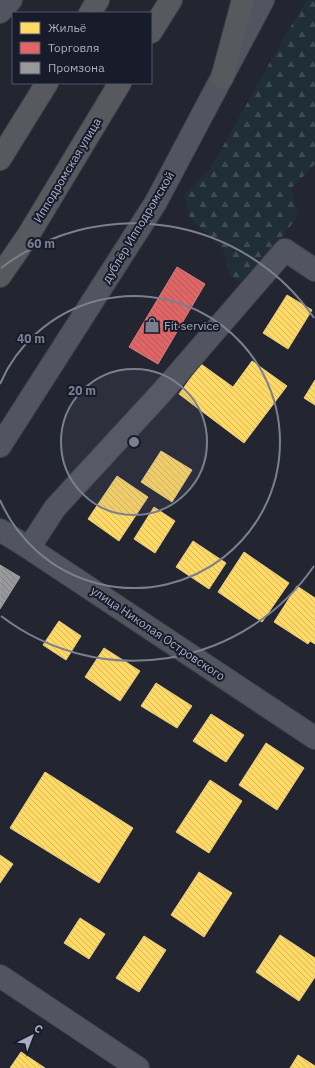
<svg xmlns="http://www.w3.org/2000/svg" width="315" height="1068" viewBox="0 0 315 1068" font-family="'IBM Plex Sans',sans-serif">
	<style>
		.forest { fill: url(#forest-firs) }
		.homes { fill: url(#homes-back-hatch); stroke: #e6cc82 }
		.shops { fill: url(#shops-back-hatch); stroke: #d07c82 }
		.industry { fill: url(#industry-back-hatch); stroke: #9ea0a6 }
		.lines { fill: none; stroke-linecap: round; stroke-linejoin: round }
		.minor-casing { stroke: #3f414a; stroke-width: 24 }
		.highway-casing { stroke: #3f424c; stroke-width: 24 }
		.minor { stroke: #52555f; stroke-width: 22 }
		.highway { stroke: #58595e; stroke-width: 22 }
		.ring { fill: none; stroke: #7b7f90; stroke-width: 2 }
		.labels { text-anchor: middle; dominant-baseline: central; stroke-width: 4; stroke-linejoin: round; paint-order: stroke }
		.street-label { font-size: 12px; fill: #aaafc4; stroke: #171b2a }
		.poi-label { font-size: 12px; fill: #aaafc4; stroke: #171b2a; text-anchor: start }
		.centre { fill: #7b7f90; stroke: #171b2a; stroke-width: 2 }
		.ring-label { font-size: 12px; text-anchor: middle; font-weight: bold; fill: #7b7f90; stroke: #171b2a; stroke-width: 4; stroke-linejoin: round; paint-order: stroke }
	</style>
	<defs>
		<pattern id="forest-firs" width="22" height="20" patternUnits="userSpaceOnUse"><rect width="22" height="20" fill="#202f35"/><path d="M5 1l3.5 6h-7zM16 11l3.5 6h-7z" fill="#3e4b51"/></pattern>
		<pattern id="homes-back-hatch" width="6" height="6" patternUnits="userSpaceOnUse"><rect width="6" height="6" fill="#ffd966"/><path d="M-1 5l2 2M0 0l6 6M5-1l2 2" fill="none" stroke="#d6b85d"/></pattern>
		<pattern id="shops-back-hatch" width="6" height="6" patternUnits="userSpaceOnUse"><rect width="6" height="6" fill="#e06666"/><path d="M-1 5l2 2M0 0l6 6M5-1l2 2" fill="none" stroke="#b55a5b"/></pattern>
		<pattern id="industry-back-hatch" width="6" height="6" patternUnits="userSpaceOnUse"><rect width="6" height="6" fill="#999"/><path d="M-1 5l2 2M0 0l6 6M5-1l2 2" fill="none" stroke="#808082"/></pattern>
	</defs>
	<rect width="100%" height="100%" fill="#232630"/>
	<!-- forest -->
	<polygon class="forest" points="307,0 315,0 315,164 291,189 299,215 244,286 230,275 223,249 190,218 184,196 213,164 283,39"/>
	<!-- homes -->
	<g class="homes">
		<polygon points="287,295 312,310 288,349 263,333"/>
		<polygon points="252,361 287,386 244,443 179,394 201,364 233,387"/>
		<polygon points="315,380 315,405 304,398"/>
		<polygon points="161,451 192,470 172,502 141,482"/>
		<polygon points="117,476 148,497 119,541 88,519"/>
		<polygon points="154,507 175,521 155,553 134,539"/>
		<polygon points="193,541 226,563 209,589 176,567"/>
		<polygon points="244,552 289,583 262,622 218,592"/>
		<polygon points="297,586 315,598 315,644 310,641 308,644 274,622"/>
		<polygon points="59,621 81,636 66,660 43,645"/>
		<polygon points="104,648 140,671 120,701 85,677"/>
		<polygon points="156,683 192,706 177,728 141,706"/>
		<polygon points="211,714 244,735 226,762 193,741"/>
		<polygon points="266,743 304,768 277,810 239,785"/>
		<polygon points="45,772 133,828 99,883 10,828"/>
		<polygon points="210,780 242,801 209,853 176,832"/>
		<polygon points="0,855 13,864 0,883"/>
		<polygon points="199,872 232,893 204,937 171,915"/>
		<polygon points="80,918 105,934 89,959 64,943"/>
		<polygon points="280,935 315,958 315,977 299,1001 256,972"/>
		<polygon points="144,936 166,950 139,992 116,978"/>
		<polygon points="21,1052 45,1068 10,1068"/>
		<polygon points="298,1055 315,1066 315,1068 290,1068"/>
	</g>
	<!-- shops -->
	<polygon class="shops" points="177,267 205,284 158,364 129,347"/>
	<!-- industry -->
	<polygon class="industry" points="0,565 20,577 0,609"/>
	<g class="lines">
		<defs>
			<g id="minor">
				<polyline points="0,12 11,0"/>
				<polyline points="0,446 156,202 263,0"/>
				<polyline points="0,530 29,548 315,738"/>
				<polyline points="29,548 55,508 162,392 285,250 315,270"/>
				<polyline points="0,976 138,1068"/>
			</g>
			<g id="highway">
				<polyline points="90,13 98,0"/>
				<polyline points="151,32 171,0"/>
				<polyline points="222,78 243,0"/>
				<polyline points="0,159 47,83"/>
				<polyline points="0,276 29,234 120,83"/>
			</g>
		</defs>
		<!-- minor casing -->
		<use href="#minor" class="minor-casing"/>
		<!-- highway casing -->
		<use href="#highway" class="highway-casing"/>
		<!-- minor -->
		<use href="#minor" class="minor"/>
		<!-- highway -->
		<use href="#highway" class="highway"/>
	</g>
	<!-- distance rings -->
	<circle cx="134" cy="442" r="73" fill="#7b7f90" fill-opacity=".12"/>
	<g class="ring">
		<circle cx="134" cy="442" r="73"/>
		<path d="M0 384A146 146 0 1 1 0 500"/>
		<path d="M314 566A219 219 0 0 1 1 616M1 268A219 219 0 0 1 314 318"/>
	</g>
	<!-- icons -->
	<defs>
		<symbol id="shop-bare" viewBox="-9 -9 18 18"><path d="M-5-2.5h2.3a2.7 3.5 0 0 1 5.4 0H5L5.5 6h-11ZM-1.5-2.5h3a1.5 2.3 0 0 0-3 0Z" fill="#7b7f90" stroke="#171b2a" stroke-width="2.5" paint-order="stroke"/></symbol>
	</defs>
	<g fill-rule="evenodd">
		<use href="#shop-bare" x="141" y="314" width="22" height="22"/>
	</g>
	<g class="labels">
		<!-- street labels -->
		<g class="street-label">
			<text transform="translate(67 170) rotate(-59)">Ипподромская улица</text>
			<text transform="translate(138 227) rotate(-59)">дублёр Ипподромской</text>
			<text transform="translate(158 633) rotate(34)">улица Николая Островского</text>
		</g>
		<!-- poi labels -->
		<g class="poi-label">
			<text x="164" y="325">Fit service</text>
		</g>
	</g>
	<circle cx="134" cy="442" r="6" class="centre"/>
	<g class="ring-label">
		<text x="41" y="248">60 m</text>
		<text x="31" y="343">40 m</text>
		<text x="82" y="395">20 m</text>
	</g>
	<!-- legend -->
	<rect x="12" y="12" width="140" height="72" fill="#171b2a" stroke="#525668"/>
	<rect x="20" y="22" width="20" height="12" fill="#ffd966" stroke="#525668"/>
	<text x="48" y="32" font-size="12" fill="#aaafc4">Жильё</text>
	<rect x="20" y="42" width="20" height="12" fill="#e06666" stroke="#525668"/>
	<text x="48" y="52" font-size="12" fill="#aaafc4">Торговля</text>
	<rect x="20" y="62" width="20" height="12" fill="#999999" stroke="#525668"/>
	<text x="48" y="72" font-size="12" fill="#aaafc4">Промзона</text>
	<!-- north arrow -->
	<g transform="translate(32 1036) rotate(42)" stroke="#171b2a" stroke-width="3" paint-order="stroke">
	<path d="M0-3L7 15L0 10L-7 15Z" fill="#aaafc4"/>
	<text y="-6" font-size="11" font-weight="bold" text-anchor="middle" fill="#aaafc4">С</text>
	</g>
</svg>
